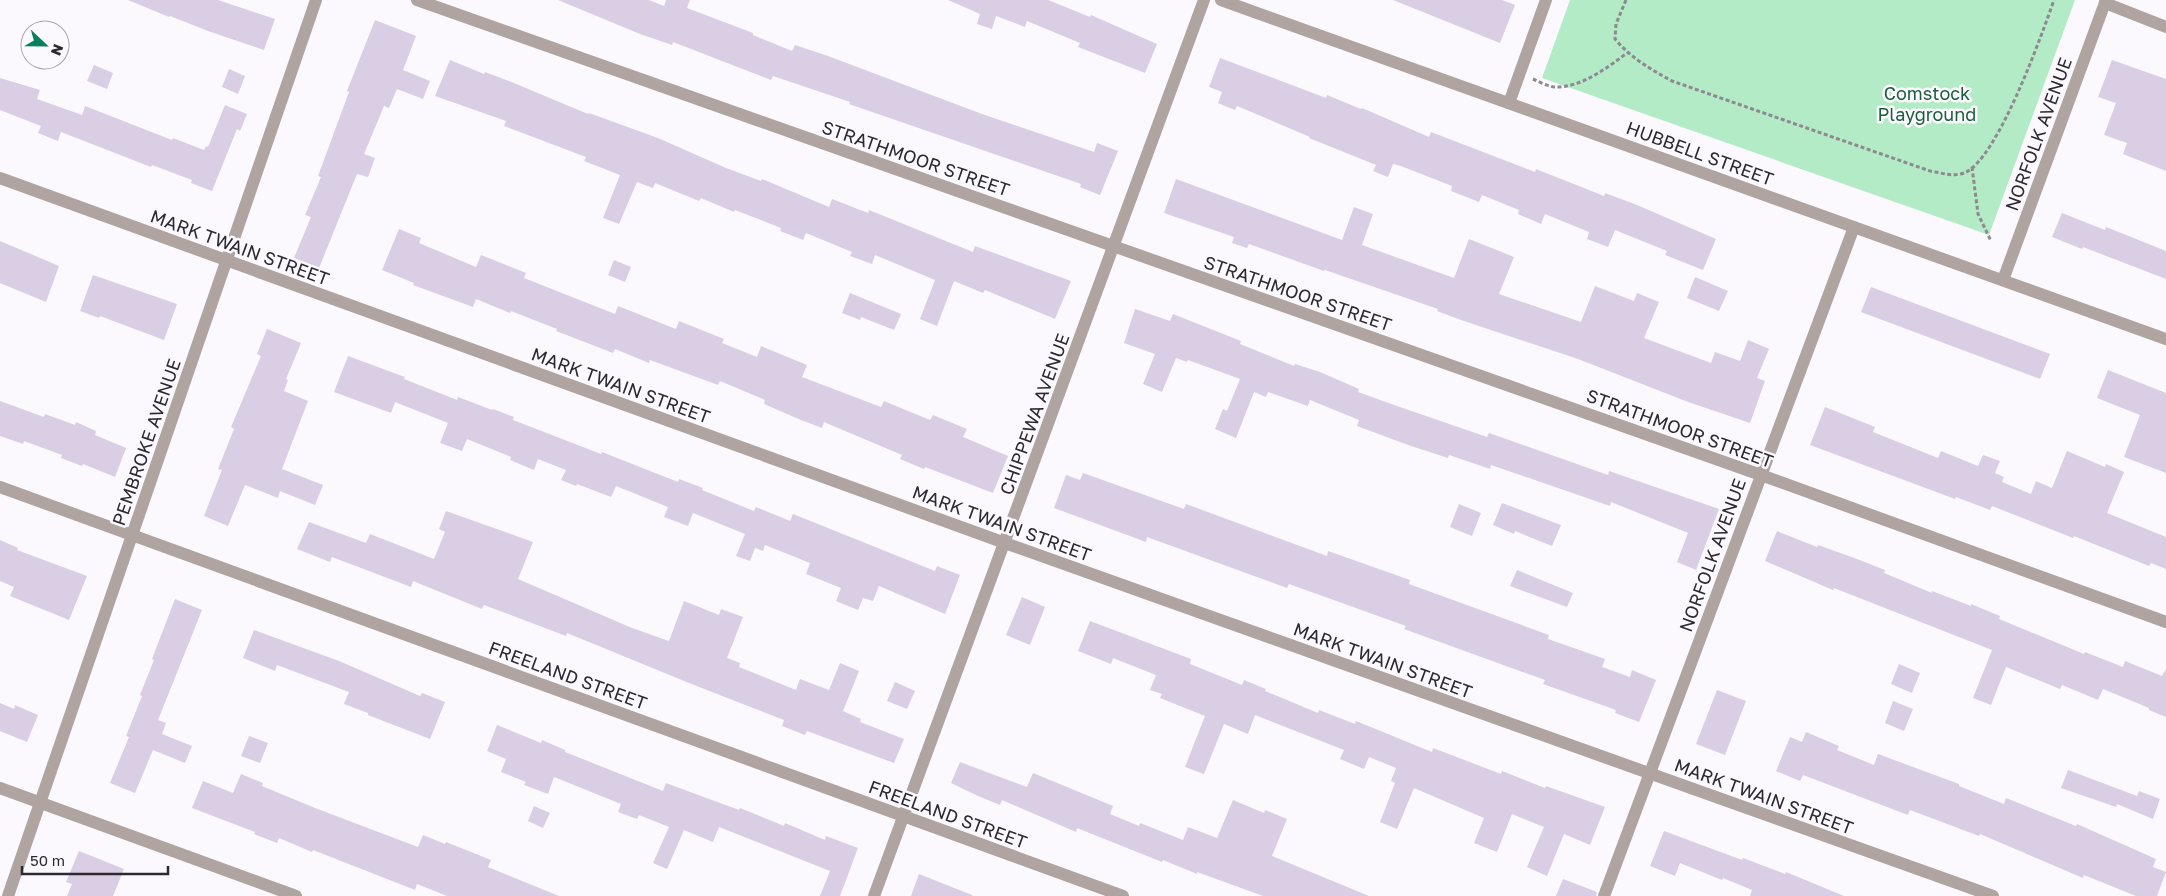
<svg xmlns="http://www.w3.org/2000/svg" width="2166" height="896" viewBox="0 0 2166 896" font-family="'Golos Text',sans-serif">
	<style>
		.green { fill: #b4ebc7 }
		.building { fill: #d9cee4 }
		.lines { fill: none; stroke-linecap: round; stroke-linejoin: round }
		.path { stroke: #8d8991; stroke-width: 3; stroke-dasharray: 4 2.5; stroke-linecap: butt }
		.minor { stroke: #afa4a0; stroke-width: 12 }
		.tertiary { stroke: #afa4a0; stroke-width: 12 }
		.labels { text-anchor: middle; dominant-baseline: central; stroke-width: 5; stroke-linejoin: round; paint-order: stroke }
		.park-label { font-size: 18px; fill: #1b5e3b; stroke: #fbf9fe }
		.street-label { font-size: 18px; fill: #2d2831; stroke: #fbf9fe }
	</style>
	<rect width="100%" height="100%" fill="#fbf9fe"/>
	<!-- green -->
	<polygon class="green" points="1570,0 2075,0 1989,235 1542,78"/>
	<!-- building -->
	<g class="building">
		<polygon points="128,0 218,0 275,19 264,50 208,31 170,16 169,17"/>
		<polygon points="558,0 649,0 664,6 666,0 690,0 687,8 753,33 753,35 792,51 795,45 828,56 982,114 1094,152 1097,143 1118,151 1100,195 1080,187 1081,184 849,104 850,102 773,76 771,80 673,42 672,45 640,34"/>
		<polygon points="948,0 1048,0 1090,17 1091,15 1157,44 1145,73 1078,47 1080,43 1027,21 1025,27 996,16 992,29 977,24 980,14"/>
		<polygon points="1393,0 1502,0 1515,5 1500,43"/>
		<polygon points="375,20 416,36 403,70 430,81 423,99 397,89 389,108 384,106 364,154 375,158 368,177 357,174 319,268 294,258 311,217 305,215 321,177 318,176 349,92 347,91"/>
		<polygon points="1220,58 1326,98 1327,95 1361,109 1362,108 1429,137 1431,132 1535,172 1536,169 1604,196 1605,193 1637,205 1716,239 1703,270 1665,255 1667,251 1615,230 1608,247 1587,239 1589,232 1545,214 1541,224 1518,214 1519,210 1482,195 1479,202 1451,191 1452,186 1401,166 1393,164 1388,177 1373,171 1376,165 1309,138 1310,137 1237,106 1235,110 1218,103 1222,92 1209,87"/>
		<polygon points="450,60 484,74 485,72 509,81 588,114 589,113 658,138 726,168 761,181 762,179 829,207 832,199 868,213 869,210 973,252 975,246 1071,281 1055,319 985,290 983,293 954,281 937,326 920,319 935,280 875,255 872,264 850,256 852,252 806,233 803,240 780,231 781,228 735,210 734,212 701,198 699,201 655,183 653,188 637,182 619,224 603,218 620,175 584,161 586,157 504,126 506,121 435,96"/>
		<polygon points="2112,60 2166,79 2166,171 2123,154 2127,143 2104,135 2116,103 2098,97"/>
		<polygon points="94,65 113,73 107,89 87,81"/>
		<polygon points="229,69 245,76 238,94 222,87"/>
		<polygon points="0,78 40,90 37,99 82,115 85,106 172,140 173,138 204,150 206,146 208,147 225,105 247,114 240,131 237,129 212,191 191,183 192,180 152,165 151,167 61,132 58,141 38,133 41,126 0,110"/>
		<polygon points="1176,179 1342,240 1354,207 1373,214 1362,245 1454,278 1469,239 1514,257 1499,294 1581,322 1595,286 1634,301 1637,293 1659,302 1644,338 1711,363 1715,352 1740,361 1748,340 1769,349 1757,378 1765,381 1750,423 1688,402 1578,359 1461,320 1437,311 1438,309 1325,270 1324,271 1249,244 1247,248 1232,243 1234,237 1164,213"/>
		<polygon points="2062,213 2105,230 2106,227 2166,251 2166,279 2083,247 2082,249 2052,237"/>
		<polygon points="399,229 421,238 419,243 476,267 481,255 526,273 524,278 615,314 618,306 676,329 679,321 724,339 722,343 757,357 761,346 807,365 802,377 881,407 884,401 930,420 933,415 967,429 963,437 1008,456 993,493 925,467 924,469 900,459 902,455 824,422 822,428 801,420 764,404 765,400 720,381 718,385 650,360 649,363 615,349 613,353 556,331 557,329 511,311 510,313 476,299 473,307 413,285 414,283 382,270"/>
		<polygon points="0,241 59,266 46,302 0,283"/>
		<polygon points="614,260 631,267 625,282 608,275"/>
		<polygon points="93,275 177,304 164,340 100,316 99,318 80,311"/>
		<polygon points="1695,277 1728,291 1719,311 1687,298"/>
		<polygon points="1871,287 2050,354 2040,379 1861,312"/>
		<polygon points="850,293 901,314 894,330 861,317 860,320 842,313"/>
		<polygon points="1135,309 1170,321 1173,314 1241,341 1240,344 1294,366 1295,364 1320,372 1359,389 1358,392 1397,406 1487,437 1489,433 1608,475 1609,471 1719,509 1696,570 1677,562 1688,533 1611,502 1610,506 1491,465 1490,469 1449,455 1448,458 1408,445 1357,426 1359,420 1310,400 1308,406 1268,392 1266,397 1254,392 1236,438 1215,429 1223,409 1227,411 1240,379 1188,360 1187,362 1176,358 1162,392 1143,384 1155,354 1124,343"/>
		<polygon points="267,329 301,343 286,379 288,380 284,391 308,401 282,469 323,485 315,505 280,491 278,498 245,485 228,526 204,516 222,470 218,469 234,429 231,427 261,356 257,354"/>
		<polygon points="348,356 405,377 404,379 457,400 458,397 492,410 493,409 514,417 513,420 601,454 602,452 678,482 679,479 703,488 702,490 754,511 756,507 790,521 793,514 935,571 937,566 960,575 945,614 879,586 873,601 863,598 858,610 836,601 841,588 806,574 810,563 765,545 763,551 755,548 750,561 736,556 745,534 693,513 688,526 664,517 668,507 616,486 611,497 577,484 576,486 561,480 566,470 538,459 534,470 510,460 511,457 467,439 462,451 440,443 448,423 395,402 391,413 334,392"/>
		<polygon points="2108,370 2166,393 2166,473 2124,457 2140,415 2097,398"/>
		<polygon points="0,401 44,417 45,414 75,425 76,422 96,431 95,435 126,448 115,477 83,464 82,466 61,458 62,455 24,441 23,444 0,436"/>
		<polygon points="1825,407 1875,427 1873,432 1938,458 1941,451 1978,466 1983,455 2000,461 1995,473 2004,477 2002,482 2031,494 2036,481 2052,488 2067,451 2105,467 2106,464 2124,472 2107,513 2166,537 2166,569 2151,563 2149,566 2074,536 2073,538 1992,506 1990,510 1956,497 1955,499 1810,445"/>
		<polygon points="1083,473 1184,509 1186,504 1327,556 1328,551 1410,580 1409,584 1549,635 1548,639 1605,659 1602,667 1630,677 1632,670 1656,680 1639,722 1615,713 1616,710 1543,684 1545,680 1404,629 1406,626 1289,584 1287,588 1147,537 1146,542 1054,508 1066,475 1080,480"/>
		<polygon points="1502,503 1561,525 1552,546 1515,531 1514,534 1493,525"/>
		<polygon points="1459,504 1481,513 1472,536 1450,527"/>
		<polygon points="446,511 533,542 518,579 632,628 669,641 684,601 719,615 721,609 743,617 727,658 740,663 739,667 796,690 800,679 829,690 840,663 859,671 843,711 861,719 860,722 904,739 894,763 807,731 805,735 782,726 784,720 689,683 567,633 566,636 484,605 482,609 413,581 411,587 332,557 330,562 297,549 309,522 366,543 370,534 434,559 445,532 439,529"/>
		<polygon points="1777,531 1817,547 1818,545 1857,559 1885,570 1884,573 1932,593 1932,591 1971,606 1971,604 2000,616 1999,619 2084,654 2085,652 2123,667 2125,661 2162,676 2166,669 2166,717 2149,710 2149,708 2103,689 2098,700 2062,685 2060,689 2006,667 1991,705 1973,698 1992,650 1834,588 1833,590 1765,561"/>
		<polygon points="0,540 18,548 17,550 87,576 69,620 10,596 14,587 0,581"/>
		<polygon points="1517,570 1573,593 1567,607 1510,586"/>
		<polygon points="1022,597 1045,607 1030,645 1006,635"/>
		<polygon points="175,599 202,610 158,720 166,723 162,734 192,746 185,763 153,750 135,793 110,783 129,737 126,736 142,696 140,695 154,660 152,659"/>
		<polygon points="1090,621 1191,659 1190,664 1242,685 1244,680 1266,689 1265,691 1318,713 1319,710 1355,724 1356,721 1432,752 1433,748 1501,774 1502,771 1545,788 1546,786 1605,807 1590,845 1564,834 1547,876 1527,867 1544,827 1512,814 1497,852 1474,843 1484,818 1414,788 1397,829 1380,822 1395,783 1391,781 1396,768 1369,757 1364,769 1340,759 1344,750 1255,715 1248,734 1224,724 1204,774 1185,767 1205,716 1160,698 1162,694 1150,690 1156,675 1113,658 1111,664 1078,651"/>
		<polygon points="254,630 339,661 420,696 422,693 445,702 430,739 368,715 368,713 344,704 349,692 277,665 275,671 243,658"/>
		<polygon points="1899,664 1920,673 1912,693 1891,684"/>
		<polygon points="895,682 915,691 907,709 887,701"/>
		<polygon points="1717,690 1746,701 1725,755 1696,744"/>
		<polygon points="1893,701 1913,709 1904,731 1885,723"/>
		<polygon points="0,703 14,709 15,705 38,715 27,742 0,731"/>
		<polygon points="497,725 541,743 542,740 565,750 565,752 663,791 666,783 739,810 740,808 784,826 785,823 825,840 826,836 858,848 840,896 820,896 830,871 719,827 713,842 684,830 667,869 653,863 669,827 639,815 637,819 618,812 621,804 554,777 548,794 524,785 526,782 501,772 506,759 487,751"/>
		<polygon points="1806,732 1839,746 1837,750 1874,765 1878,754 1959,784 1959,786 2004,804 2006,798 2076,826 2077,824 2156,859 2153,867 2166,872 2157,896 2136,896 2084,875 2083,878 1980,834 1979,836 1910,810 1908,815 1803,775 1800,781 1776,771 1790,737 1802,742"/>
		<polygon points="249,736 268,743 260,763 241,756"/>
		<polygon points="960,762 1027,787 1033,773 1113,806 1110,814 1139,826 1140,823 1183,840 1188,827 1217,838 1233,800 1264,813 1265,810 1287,819 1272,856 1369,896 1263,896 1197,872 1197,874 1163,860 1162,862 1077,828 1076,832 1002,800 1000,805 978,796 951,783"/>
		<polygon points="2068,770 2137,796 2139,791 2160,799 2153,819 2117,804 2116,807 2061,788"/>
		<polygon points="241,774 263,783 262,786 315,808 418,847 423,835 445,844 446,842 491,860 488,867 559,896 447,896 417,884 415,890 313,850 312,852 279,838 277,843 254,834 255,832 192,808 203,781 233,793"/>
		<polygon points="534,806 550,813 543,828 528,821"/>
		<polygon points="1664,831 1742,860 1743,858 1785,874 1786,872 1844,896 1750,896 1752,890 1723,878 1722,880 1680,863 1675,876 1650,866"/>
		<polygon points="79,851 124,869 113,896 67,896 72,884 66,882"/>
		<polygon points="919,874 972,895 972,896 911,896"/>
		<polygon points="1563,879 1597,892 1596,896 1556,896"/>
	</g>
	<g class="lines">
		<!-- path -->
		<g class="path">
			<path d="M 1626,0 L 1616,24 L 1615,39 C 1631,58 1650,69 1672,81 L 1930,171 C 1942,173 1953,177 1964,173 C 1997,161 2042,34 2054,0"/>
			<path d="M 1533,79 C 1540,82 1549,87 1556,87 C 1582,87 1607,68 1627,53"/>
			<polyline points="1972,167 1978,214 1991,241"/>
		</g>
		<!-- minor -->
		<g class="minor">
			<polyline points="417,0 1761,475 2166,622"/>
			<polyline points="1221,0 2166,339"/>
			<polyline points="2105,3 2166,27"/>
			<polyline points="1509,103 1546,0"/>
			<polyline points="0,178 1005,543 1993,896"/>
			<polyline points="2003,280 2106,0"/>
			<polyline points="0,487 1123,896"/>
			<polyline points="0,788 296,896"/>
			<polyline points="874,896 1204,0"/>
			<polyline points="1604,896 1854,227"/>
		</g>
		<!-- tertiary -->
		<polyline class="tertiary" points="8,896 316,0"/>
	</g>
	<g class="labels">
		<!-- park labels -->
		<g class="park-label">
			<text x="1927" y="93">Comstock<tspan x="1927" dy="21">Playground</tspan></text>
		</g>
		<!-- street labels -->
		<g class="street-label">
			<text transform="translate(2038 134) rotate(-70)">NORFOLK AVENUE</text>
			<text transform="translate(1700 153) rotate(20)">HUBBELL STREET</text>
			<text transform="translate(916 158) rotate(19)">STRATHMOOR STREET</text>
			<text transform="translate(240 247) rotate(20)">MARK TWAIN STREET</text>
			<text transform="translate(1298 293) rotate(19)">STRATHMOOR STREET</text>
			<text transform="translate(621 385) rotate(20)">MARK TWAIN STREET</text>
			<text transform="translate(1034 414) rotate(-70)">CHIPPEWA AVENUE</text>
			<text transform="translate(1680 428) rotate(20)">STRATHMOOR STREET</text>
			<text transform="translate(146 442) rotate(-71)">PEMBROKE AVENUE</text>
			<text transform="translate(1002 523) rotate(20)">MARK TWAIN STREET</text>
			<text transform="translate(1712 555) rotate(-70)">NORFOLK AVENUE</text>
			<text transform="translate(1383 660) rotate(20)">MARK TWAIN STREET</text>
			<text transform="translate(568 675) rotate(20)">FREELAND STREET</text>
			<text transform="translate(1764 796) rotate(20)">MARK TWAIN STREET</text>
			<text transform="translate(948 814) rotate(20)">FREELAND STREET</text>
		</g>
	</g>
	<!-- north arrow -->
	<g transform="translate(45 45) rotate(112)"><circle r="24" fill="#fbf9fe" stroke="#a9a5ac"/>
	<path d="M0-4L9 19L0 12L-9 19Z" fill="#087f5d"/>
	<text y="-8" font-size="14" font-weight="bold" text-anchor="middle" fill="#2d2831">N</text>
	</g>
	<!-- scale -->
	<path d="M22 866v8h146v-8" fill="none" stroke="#2d2831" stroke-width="2.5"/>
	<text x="30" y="866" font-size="15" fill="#2d2831" stroke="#fbf9fe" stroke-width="4" paint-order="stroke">50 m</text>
</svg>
